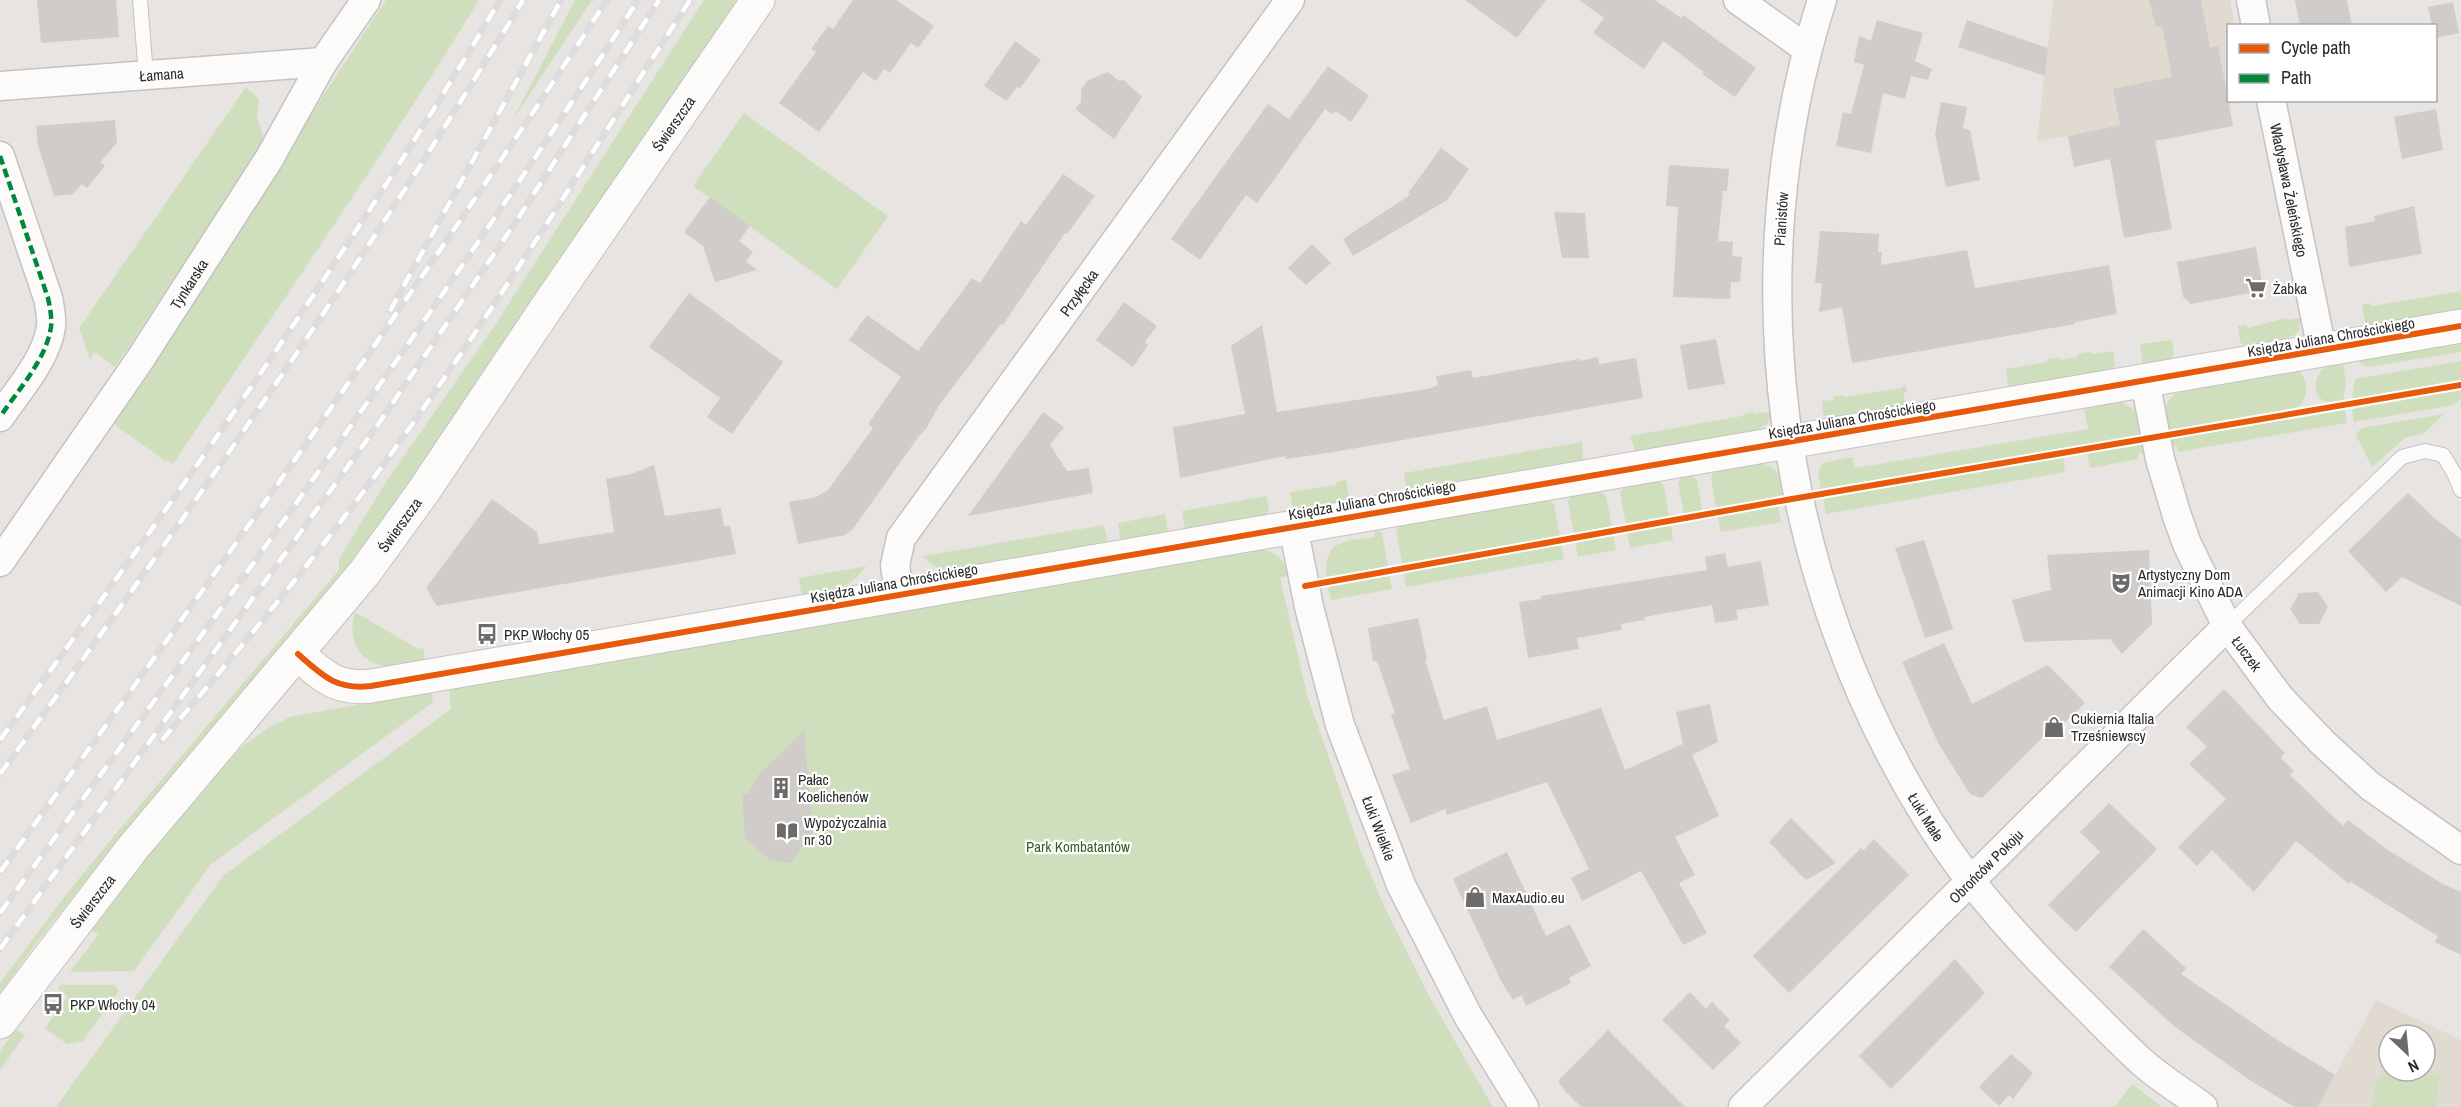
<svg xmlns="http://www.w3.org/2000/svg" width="2461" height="1107" viewBox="0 0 2461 1107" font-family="'Archivo Narrow',sans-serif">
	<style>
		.education { fill: #e1dad0; fill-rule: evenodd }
		.green { fill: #cfdfbd }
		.building { fill: #cfccca }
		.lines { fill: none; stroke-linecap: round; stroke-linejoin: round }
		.lane-casing { stroke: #c4c3c3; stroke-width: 16 }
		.street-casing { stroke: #c4c3c3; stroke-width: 31 }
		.secondary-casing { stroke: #c4c3c3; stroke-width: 35 }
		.lane { stroke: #fcfbfa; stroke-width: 14 }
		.street { stroke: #fcfbfa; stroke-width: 28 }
		.secondary { stroke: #fcfbfa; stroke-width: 33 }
		.rail-casing { stroke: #ddddde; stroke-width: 7 }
		.rail { stroke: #fff; stroke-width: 4.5; stroke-dasharray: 14; stroke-linecap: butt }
		.quiet { stroke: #00873e; stroke-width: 4.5; stroke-dasharray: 9 4.5; stroke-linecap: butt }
		.cycleway-casing { stroke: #fff; stroke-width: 10 }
		.cycleway { stroke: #e8590c; stroke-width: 6 }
		.labels { text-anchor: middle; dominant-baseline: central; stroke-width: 4.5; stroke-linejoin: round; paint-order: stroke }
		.street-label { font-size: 15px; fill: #2a2a2a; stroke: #fff }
		.poi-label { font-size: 15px; fill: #2a2a2a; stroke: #fff; text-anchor: start }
		.park-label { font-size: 15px; fill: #355f22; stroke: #fff }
	</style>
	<rect width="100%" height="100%" fill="#e8e4e1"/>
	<!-- education -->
	<g class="education">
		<polygon points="2053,0 2230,0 2235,25 2228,26 2228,100 2248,101 2037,142"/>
		<path d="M 2376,1000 L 2461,1040 L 2461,1107 L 2318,1107 ZM 2389,1035 L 2425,1035 L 2425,1071 L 2389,1071 Z"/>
	</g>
	<!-- green -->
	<g class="green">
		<path d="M 386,0 L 479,0 C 382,158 276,310 173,464 L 166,459 L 165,461 L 110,421 Z"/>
		<polygon points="575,0 592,0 512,121"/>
		<polygon points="704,0 740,0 460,416 343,575 118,840 37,942 0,993 0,983 68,892 114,836 339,570 339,559 386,482 493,328"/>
		<polygon points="246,87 259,99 257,118 264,138 258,152 115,367 95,352 90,360 79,328"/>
		<polygon points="744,113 888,216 837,289 693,186"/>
		<polygon points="2461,291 2461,310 2366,327 2362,305 2370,303 2371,306"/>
		<polygon points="2286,318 2288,320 2301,318 2299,330 2294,336 2246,347 2240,342 2238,326 2246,325 2248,328"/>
		<polygon points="2172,340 2174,355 2171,359 2143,364 2140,344"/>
		<polygon points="2461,343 2461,352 2368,367 2361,364 2360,360"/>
		<polygon points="2113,351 2115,365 2111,370 2012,387 2008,385 2006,369 2047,362 2048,359 2059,357 2060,360 2077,357 2078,354 2090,352 2092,354"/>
		<polygon points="2461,361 2461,380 2352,399 2355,379"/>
		<path d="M 2343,363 L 2346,382 L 2343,401 C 2337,402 2330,403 2324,401 C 2312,395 2314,374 2325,368 C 2330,364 2337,364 2343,363 Z"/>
		<path d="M 2299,370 C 2308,381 2309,398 2298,407 L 2165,431 C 2163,416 2163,403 2176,393 Z"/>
		<polygon points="1905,384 1907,392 1903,393 1906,405 1828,419 1823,414 1822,401 1833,400 1834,396 1842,395 1844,397 1901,388"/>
		<polygon points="2461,390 2461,398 2454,405 2354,422 2352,409"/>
		<polygon points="2121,402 2135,410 2144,435 1821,489 1818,472 1823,463 1852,457 1855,468 2088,429 2084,408"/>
		<polygon points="2345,409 2347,423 2178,452 2177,446 2169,448 2167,440"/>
		<polygon points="1773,411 1767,424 1753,432 1636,452 1630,436 1742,416 1744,414 1753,412 1755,414"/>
		<polygon points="2444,414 2423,434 2406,437 2372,467 2356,435 2361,428"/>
		<polygon points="1582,442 1583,461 1410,491 1406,487 1404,473"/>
		<polygon points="2146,444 2147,452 2138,454 2139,459 2090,468 2087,454"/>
		<polygon points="2063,458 2065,472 1826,514 1823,498"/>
		<path d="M 1757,464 C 1778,463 1781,478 1785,495 L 1716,508 L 1711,477 L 1715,471 Z"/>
		<polygon points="1691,475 1697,480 1702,510 1684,514 1678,483 1683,476"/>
		<polygon points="1346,480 1350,502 1293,511 1290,492 1336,485 1336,482"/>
		<polygon points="1658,480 1664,486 1669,516 1626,524 1620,493 1625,486"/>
		<polygon points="1600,491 1606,496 1612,527 1574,534 1568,502 1572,495"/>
		<polygon points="1266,496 1269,509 1266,515 1185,530 1182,511"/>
		<polygon points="1547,499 1554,504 1560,536 1402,564 1396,531 1401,525"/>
		<polygon points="1778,506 1781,522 1721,532 1718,517"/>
		<polygon points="1165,514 1168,532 1124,540 1120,537 1118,523"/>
		<path d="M 1104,525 L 1107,539 L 1105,543 L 950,570 C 938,569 930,566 923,556 Z"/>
		<polygon points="1671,525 1673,540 1630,548 1627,533"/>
		<path d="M 1374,529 L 1382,533 L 1388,567 L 1330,577 L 1326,576 C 1325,538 1344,542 1375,537 Z"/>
		<polygon points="1613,535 1616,550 1578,557 1575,542"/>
		<polygon points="1561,545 1564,559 1406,587 1404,573"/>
		<path d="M 1261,549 C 1278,553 1284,559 1289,575 L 1280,578 L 1307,694 L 1360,849 L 1384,906 L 1429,996 L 1493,1107 L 56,1107 L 223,876 L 451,709 L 449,688 Z"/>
		<path d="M 866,566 C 848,591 833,590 805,595 L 801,592 L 799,578 Z"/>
		<polygon points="1389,575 1392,589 1331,600 1328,588 1332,586"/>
		<path d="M 355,612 L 418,649 L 423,648 L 425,660 C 414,662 402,665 391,666 C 360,667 346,639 355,612 Z"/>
		<polygon points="431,691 433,702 211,864 134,971 70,972 98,935 91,929 115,895 220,770 243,746 268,728 290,717"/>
		<polygon points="60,985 115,985 118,992 83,1041 67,1044 45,1028 68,996 58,989"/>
		<polygon points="16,1029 25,1035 0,1070 0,1051"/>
		<polygon points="2389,1070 2440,1076 2436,1107 2371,1107 2378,1079"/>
		<polygon points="2132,1084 2162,1107 2114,1107"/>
	</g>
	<!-- building -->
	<g class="building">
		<polygon points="37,0 116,0 119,37 41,43"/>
		<polygon points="853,0 896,0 934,26 918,48 911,43 890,73 884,69 876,81 863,72 819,132 779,103 816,52 811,49 828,26 833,29"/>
		<polygon points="1465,0 1546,0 1517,38"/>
		<polygon points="1579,0 1655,0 1681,18 1683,15 1756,68 1735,97 1702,74 1704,72 1663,41 1644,69 1593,33 1604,18"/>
		<polygon points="2149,0 2201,0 2210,48 2218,46 2233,126 2155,141 2172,229 2124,238 2110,159 2074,167 2068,136 2120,125 2113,89 2172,77 2162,26 2156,27"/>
		<polygon points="2295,0 2347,0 2352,26 2300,26"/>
		<polygon points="2453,2 2459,33 2436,38 2436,26 2432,26 2428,7"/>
		<polygon points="1877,20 1923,33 1915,61 1932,69 1928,80 1911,76 1905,99 1883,93 1871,153 1836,146 1843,112 1851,114 1864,65 1854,62 1859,36 1871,41"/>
		<polygon points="1967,20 2048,48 2045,76 1958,47"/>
		<polygon points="1015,41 1041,60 1020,88 1017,87 1006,101 984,86"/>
		<polygon points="1328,66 1369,96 1351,122 1336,111 1333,114 1325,109 1257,203 1246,195 1200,260 1171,239 1268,104 1289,119"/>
		<polygon points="1108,72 1119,81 1124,80 1142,97 1114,139 1075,109 1081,102 1081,89 1088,80"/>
		<polygon points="1941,102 1967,107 1963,128 1970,130 1980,180 1946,187 1935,134"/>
		<polygon points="2436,109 2443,150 2402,159 2394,117"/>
		<polygon points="115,120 117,143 100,162 105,166 87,188 82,184 73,194 54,196 38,145 36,126"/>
		<polygon points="1441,148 1469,169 1447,200 1353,256 1343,239 1410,195 1408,193"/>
		<polygon points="1669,165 1729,169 1727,191 1723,191 1718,241 1733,242 1732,256 1742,257 1740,282 1731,282 1730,299 1673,297 1678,207 1666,206"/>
		<polygon points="1063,174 1095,196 1067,234 1065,233 1003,325 1001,324 940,404 926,429 919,436 853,529 845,535 798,544 789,502 816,497 828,490 873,428 868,424 901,377 849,340 867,315 918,351 972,278 980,283 1021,221 1026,225"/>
		<polygon points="710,197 750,226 739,241 753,252 746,261 757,270 715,282 703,246 684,232"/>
		<polygon points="2414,206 2422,254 2349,267 2345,227 2375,221 2374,216"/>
		<polygon points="1554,212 1585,213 1589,258 1562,258"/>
		<polygon points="1820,231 1879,234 1878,252 1882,252 1881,265 1967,250 1975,288 2109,265 2117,314 2075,322 2075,324 1852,363 1842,307 1819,312 1822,283 1815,283"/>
		<polygon points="1312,244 1331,263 1306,285 1288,268"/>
		<polygon points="2256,247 2262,283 2256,292 2191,304 2183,297 2177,262"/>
		<polygon points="689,293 783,362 732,434 707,417 720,398 649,347"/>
		<polygon points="1124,302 1157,326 1145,342 1148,345 1133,367 1096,340"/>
		<polygon points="1262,325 1277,412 1428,389 1438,385 1436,376 1471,370 1473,378 1579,359 1580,361 1598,357 1599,364 1636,358 1643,398 1334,452 1286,459 1285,456 1180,478 1173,427 1245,414 1231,346"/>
		<polygon points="1716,339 1725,384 1688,390 1680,345"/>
		<polygon points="1043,412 1064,427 1050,445 1067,471 1089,468 1093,493 968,516"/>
		<polygon points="654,465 665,516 721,508 724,526 730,526 736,554 437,606 426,588 492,499 537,532 539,544 614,532 606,479 631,474"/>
		<polygon points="2408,493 2432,516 2461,539 2461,606 2402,577 2386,592 2348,551"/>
		<polygon points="1924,540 1953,629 1925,638 1895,548"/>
		<polygon points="2149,550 2152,624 2122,654 2110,639 2024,642 2012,600 2051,590 2047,555"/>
		<polygon points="1725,553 1728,567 1761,561 1769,605 1736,610 1738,620 1715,623 1712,605 1644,617 1645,620 1621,624 1622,630 1577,638 1579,649 1528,658 1519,602 1541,599 1541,596 1707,570 1705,557"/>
		<polygon points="2318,592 2328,607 2319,624 2300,624 2290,609 2294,602 2299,593"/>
		<polygon points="1418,618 1427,659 1425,660 1444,720 1487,706 1497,740 1601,708 1625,770 1683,744 1676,712 1710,704 1718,742 1692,755 1719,816 1675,837 1695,875 1679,883 1707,933 1683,945 1641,871 1582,901 1571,878 1589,869 1547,782 1447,815 1445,809 1411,823 1392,775 1410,769 1391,715 1395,713 1377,661 1373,661 1368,628"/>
		<polygon points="1944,643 1972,704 2048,665 2085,703 2047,740 2043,737 1982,798 1970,794 1937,741 1902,662"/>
		<polygon points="2224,689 2285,753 2281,758 2294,771 2290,775 2343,826 2348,820 2388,850 2441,883 2460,892 2461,890 2461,955 2435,942 2438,936 2418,924 2351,882 2349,884 2296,841 2254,892 2212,850 2197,866 2178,847 2226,799 2189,764 2207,747 2186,727"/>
		<polygon points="804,731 813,832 791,863 784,863 769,859 745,838 742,794 749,793 758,775"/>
		<polygon points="2109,803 2157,849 2076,932 2048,905 2100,852 2080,832"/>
		<polygon points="1791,818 1836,863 1806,880 1783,857 1769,842"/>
		<polygon points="1874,839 1909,875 1789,993 1753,956 1861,848 1864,850"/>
		<polygon points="1507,852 1546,936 1570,924 1591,966 1569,978 1571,983 1526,1006 1522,995 1513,1000 1501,981 1453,879"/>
		<polygon points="2143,929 2186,968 2181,974 2279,1041 2335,1075 2318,1107 2294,1107 2251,1081 2175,1027 2109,967"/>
		<polygon points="1955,959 1985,993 1891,1089 1859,1056"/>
		<polygon points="1690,992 1706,1009 1712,1002 1730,1020 1724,1026 1741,1043 1713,1070 1662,1020"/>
		<polygon points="1608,1030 1685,1107 1581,1107 1564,1090 1558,1081"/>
		<polygon points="2011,1054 2033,1073 2013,1099 2009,1095 1999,1106 1979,1087"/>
	</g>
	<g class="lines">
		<defs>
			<g id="lane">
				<polyline points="140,0 146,75"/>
				<polyline points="2227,626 2402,457 2425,451 2443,455 2454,473 2461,490"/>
			</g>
			<g id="street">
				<polyline points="1738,0 1807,49"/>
				<path id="s1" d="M 1822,0 C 1735,273 1777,580 1930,823 C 1972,890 2027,949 2084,1005 C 2103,1024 2122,1044 2142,1062 C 2161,1079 2183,1092 2203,1107"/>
				<polyline points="2251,0 2256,26"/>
				<path id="s2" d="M 0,86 L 323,62"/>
				<path id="s3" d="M 2271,100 L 2322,350"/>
				<path d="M 0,156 L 48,298 C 50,308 52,317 51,327 C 46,360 18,390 0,417"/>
				<path id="s4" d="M 2145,381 L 2160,459 L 2177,516 L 2187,544 L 2227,626 L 2280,698 L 2323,743 L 2370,786 L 2461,850"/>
				<path id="s5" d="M 1293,526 L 1309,607 L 1340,725 L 1401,885 L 1468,1016 L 1524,1107"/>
				<path id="s6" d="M 0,562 L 139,361 L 269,159 L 323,62 L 366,0"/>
				<path id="s7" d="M 899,594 L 895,565 L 901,538 L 1290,0"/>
				<path id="s8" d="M 1743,1107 L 2227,626"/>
			</g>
			<g id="secondary">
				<path d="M 298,654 C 323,676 336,690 371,686 L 2461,326"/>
				<path id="s9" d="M 0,1022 L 132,849 L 365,572 L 423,492 L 549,304 L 758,0"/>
			</g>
		</defs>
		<!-- lane casing -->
		<use href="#lane" class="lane-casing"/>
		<!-- street casing -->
		<use href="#street" class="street-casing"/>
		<!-- secondary casing -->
		<use href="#secondary" class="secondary-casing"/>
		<!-- lane -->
		<use href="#lane" class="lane"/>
		<!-- street -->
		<use href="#street" class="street"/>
		<!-- secondary -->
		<use href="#secondary" class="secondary"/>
		<defs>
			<g id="rail">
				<polyline points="390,311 561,0"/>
				<path d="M 0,740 C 175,499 348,257 500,0"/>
				<path d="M 162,740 C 245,643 327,544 401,440 C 503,297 595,147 690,0"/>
				<path d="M 0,774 C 183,522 362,267 523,0"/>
				<path d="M 0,872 C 208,585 413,297 607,0"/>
				<path d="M 0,913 C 218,613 438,313 638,0"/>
				<polyline points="0,949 377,426 515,223 659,0"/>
			</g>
		</defs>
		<!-- rail casing -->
		<use href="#rail" class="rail-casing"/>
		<!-- rail -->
		<use href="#rail" class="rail"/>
		<!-- quiet -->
		<path class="quiet" d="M 0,156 L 48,298 C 50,308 52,317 51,327 C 46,360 18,390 0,417"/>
		<defs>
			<g id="cycleway">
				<polyline points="1305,586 1786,500 2461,385"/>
				<path d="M 298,654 C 323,676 336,690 371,686 L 2461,326"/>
			</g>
		</defs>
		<!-- cycleway casing -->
		<use href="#cycleway" class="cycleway-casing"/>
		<!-- cycleway -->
		<use href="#cycleway" class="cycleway"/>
	</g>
	<!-- icons -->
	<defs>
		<symbol id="supermarket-bare" viewBox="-9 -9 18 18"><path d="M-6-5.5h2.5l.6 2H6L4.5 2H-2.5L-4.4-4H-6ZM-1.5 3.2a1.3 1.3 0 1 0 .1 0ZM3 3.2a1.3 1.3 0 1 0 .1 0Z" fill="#6c6b6a" stroke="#fff" stroke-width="2.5" paint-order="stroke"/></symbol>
		<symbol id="theatre-bare" viewBox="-9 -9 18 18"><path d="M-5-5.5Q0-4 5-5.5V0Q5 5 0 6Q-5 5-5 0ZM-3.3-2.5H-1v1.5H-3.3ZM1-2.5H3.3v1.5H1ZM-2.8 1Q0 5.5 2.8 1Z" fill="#6c6b6a" stroke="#fff" stroke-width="2.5" paint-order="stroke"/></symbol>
		<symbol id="bus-bare" viewBox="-9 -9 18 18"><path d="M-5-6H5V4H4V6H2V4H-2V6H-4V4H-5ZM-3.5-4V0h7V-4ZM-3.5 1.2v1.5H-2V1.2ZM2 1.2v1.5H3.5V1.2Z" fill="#6c6b6a" stroke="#fff" stroke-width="2.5" paint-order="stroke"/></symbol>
		<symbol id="shop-bare" viewBox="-9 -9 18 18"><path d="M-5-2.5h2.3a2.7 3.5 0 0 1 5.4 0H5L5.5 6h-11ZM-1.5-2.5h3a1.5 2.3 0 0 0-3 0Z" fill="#6c6b6a" stroke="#fff" stroke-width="2.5" paint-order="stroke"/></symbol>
		<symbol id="building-bare" viewBox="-9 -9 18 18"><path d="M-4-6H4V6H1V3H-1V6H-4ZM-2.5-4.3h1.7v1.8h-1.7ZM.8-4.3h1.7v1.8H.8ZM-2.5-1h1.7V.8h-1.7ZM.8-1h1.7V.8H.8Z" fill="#6c6b6a" stroke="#fff" stroke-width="2.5" paint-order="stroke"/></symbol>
		<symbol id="library-bare" viewBox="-9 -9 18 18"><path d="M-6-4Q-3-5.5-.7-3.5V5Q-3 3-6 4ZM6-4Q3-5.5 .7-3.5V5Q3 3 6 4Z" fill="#6c6b6a" stroke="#fff" stroke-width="2.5" paint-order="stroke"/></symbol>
	</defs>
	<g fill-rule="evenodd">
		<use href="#supermarket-bare" x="2241" y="273" width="30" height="30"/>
		<use href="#theatre-bare" x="2106" y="568" width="30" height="30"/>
		<use href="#bus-bare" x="472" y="619" width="30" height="30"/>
		<use href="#shop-bare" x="2039" y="712" width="30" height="30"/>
		<use href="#building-bare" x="766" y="773" width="30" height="30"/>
		<use href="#library-bare" x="772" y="816" width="30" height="30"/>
		<use href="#shop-bare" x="1460" y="882" width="30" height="30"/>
		<use href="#bus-bare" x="38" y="989" width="30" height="30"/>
	</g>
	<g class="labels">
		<!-- street labels -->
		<g class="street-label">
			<text stroke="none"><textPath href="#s2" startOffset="162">Łamana</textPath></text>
			<text stroke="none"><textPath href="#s9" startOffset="1124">Świerszcza</textPath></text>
			<text stroke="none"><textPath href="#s3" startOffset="92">Władysława Żeleńskiego</textPath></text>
			<text transform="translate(1781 219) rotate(-86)">Pianistów</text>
			<text stroke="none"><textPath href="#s6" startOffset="336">Tynkarska</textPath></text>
			<text stroke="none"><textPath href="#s7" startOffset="360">Przyłęcka</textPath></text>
			<text transform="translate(2331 337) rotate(-10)">Księdza Juliana Chrościckiego</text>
			<text transform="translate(1852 419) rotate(-10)">Księdza Juliana Chrościckiego</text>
			<text transform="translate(1372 500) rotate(-10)">Księdza Juliana Chrościckiego</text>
			<text stroke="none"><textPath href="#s9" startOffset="638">Świerszcza</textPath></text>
			<text transform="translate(894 583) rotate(-10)">Księdza Juliana Chrościckiego</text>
			<text stroke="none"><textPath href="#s4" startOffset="294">Łuczek</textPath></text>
			<text stroke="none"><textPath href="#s1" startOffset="849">Łuki Małe</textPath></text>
			<text stroke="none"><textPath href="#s5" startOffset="315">Łuki Wielkie</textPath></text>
			<text stroke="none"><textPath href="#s8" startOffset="342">Obrońców Pokoju</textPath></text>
			<text stroke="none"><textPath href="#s9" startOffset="152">Świerszcza</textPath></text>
		</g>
		<!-- poi labels -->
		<g class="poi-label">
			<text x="2273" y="288">Żabka</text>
			<text x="2138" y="574">Artystyczny Dom<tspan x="2138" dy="17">Animacji Kino ADA</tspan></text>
			<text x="504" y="634">PKP Włochy 05</text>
			<text x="2071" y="718">Cukiernia Italia<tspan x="2071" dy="17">Trześniewscy</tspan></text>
			<text x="798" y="779">Pałac<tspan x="798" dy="17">Koelichenów</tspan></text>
			<text x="804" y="822">Wypożyczalnia<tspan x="804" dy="17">nr 30</tspan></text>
			<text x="1492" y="897">MaxAudio.eu</text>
			<text x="70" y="1004">PKP Włochy 04</text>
		</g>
		<!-- park labels -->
		<g class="park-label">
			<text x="1078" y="846">Park Kombatantów</text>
		</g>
	</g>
	<!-- legend -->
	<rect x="2227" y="24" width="210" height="78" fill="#ffffff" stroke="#aaaaaa" stroke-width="1.5"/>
	<rect x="2239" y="44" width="30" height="9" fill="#e8590c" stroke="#aaaaaa" stroke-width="1.5"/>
	<text x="2281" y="54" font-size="18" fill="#2a2a2a">Cycle path</text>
	<rect x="2239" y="74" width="30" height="9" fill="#00873e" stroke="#aaaaaa" stroke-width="1.5"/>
	<text x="2281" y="84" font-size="18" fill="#2a2a2a">Path</text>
	<!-- north arrow -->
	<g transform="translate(2407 1053) rotate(154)"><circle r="28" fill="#ffffff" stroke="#aaaaaa" stroke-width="1.5"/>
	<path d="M0-4.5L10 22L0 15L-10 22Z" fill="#6c6b6a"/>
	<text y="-9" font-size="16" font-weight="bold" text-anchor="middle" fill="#2a2a2a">N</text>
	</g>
</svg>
